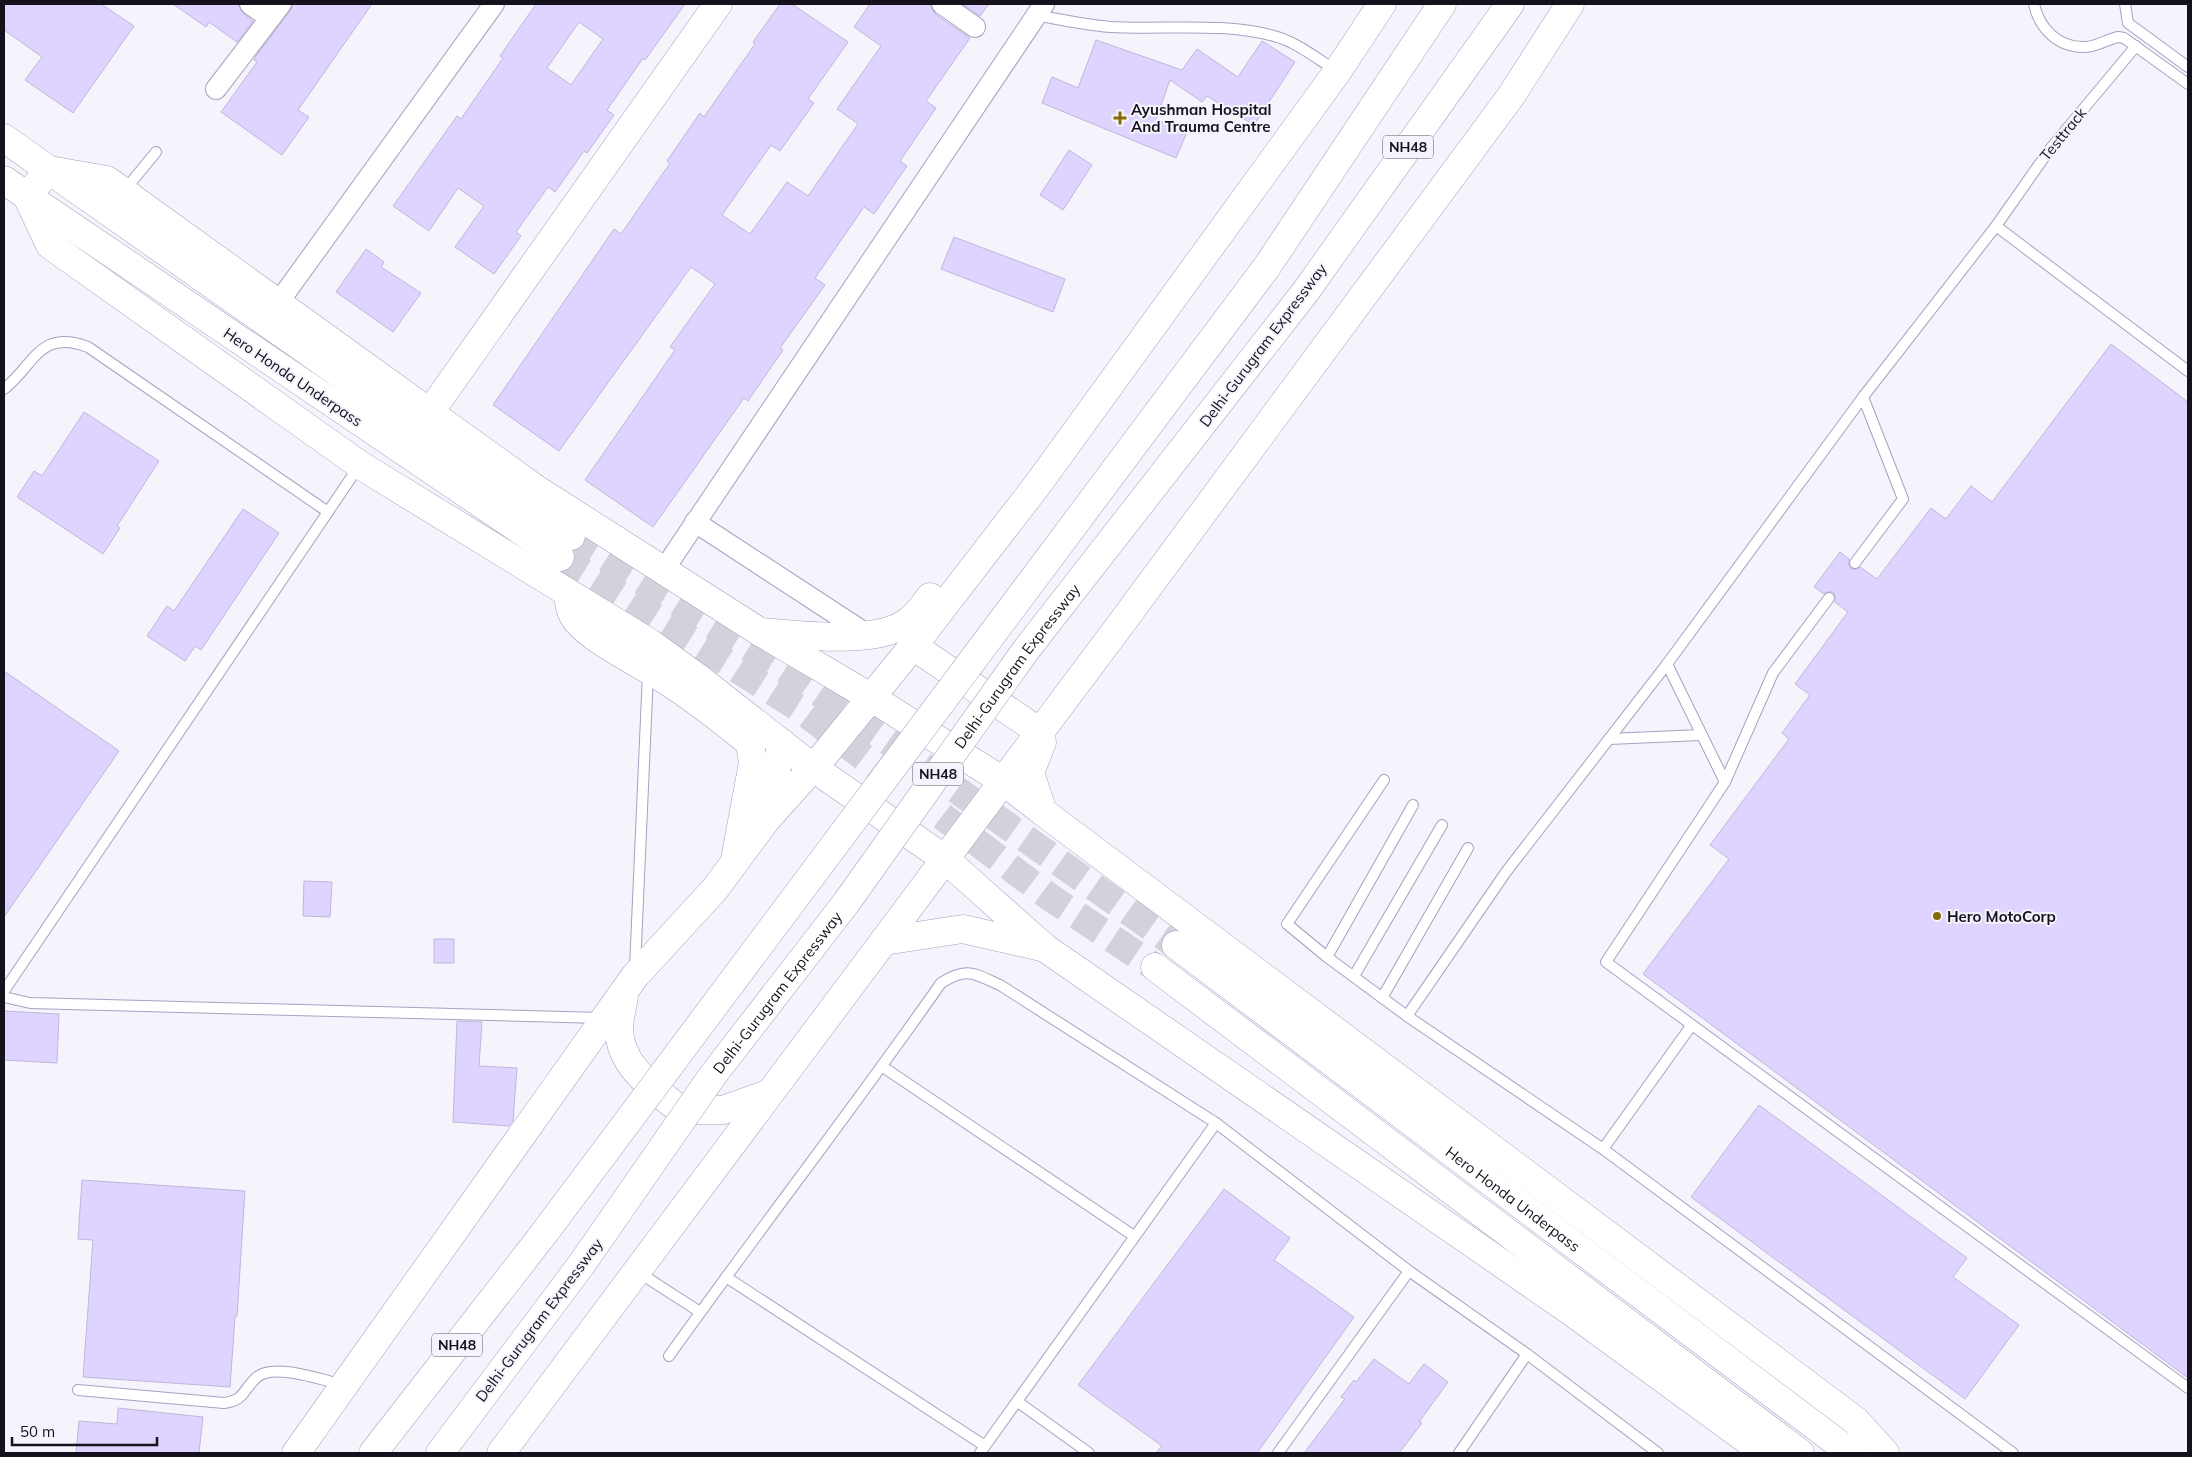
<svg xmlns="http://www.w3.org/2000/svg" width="2192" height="1457" viewBox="0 0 2192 1457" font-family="Mulish,sans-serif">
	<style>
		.building { fill: #ded4ff; stroke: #bfb7da; fill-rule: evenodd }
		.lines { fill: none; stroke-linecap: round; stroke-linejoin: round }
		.secondary-tunnel { stroke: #d3d1da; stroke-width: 28; stroke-dasharray: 28 14; stroke-linecap: butt }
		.lane-casing { stroke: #a8a0c2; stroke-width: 12 }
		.street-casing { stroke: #a8a0c2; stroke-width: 22 }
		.secondary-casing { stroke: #a8a0c2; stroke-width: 29 }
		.highway-casing { stroke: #a8a0c2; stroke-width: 29 }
		.lane { stroke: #fff; stroke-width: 10 }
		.street { stroke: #fff; stroke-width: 20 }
		.secondary { stroke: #fff; stroke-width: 28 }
		.highway { stroke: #fff; stroke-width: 28 }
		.highway-bridge-casing { stroke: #a8a0c2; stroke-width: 29; stroke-linecap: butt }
		.highway-bridge { stroke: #fff; stroke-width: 28 }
		.poi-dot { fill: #876a07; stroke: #f5f3fb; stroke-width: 2 }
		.labels { text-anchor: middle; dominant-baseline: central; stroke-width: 4; stroke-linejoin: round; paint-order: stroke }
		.shield { fill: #f5f3fb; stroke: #585660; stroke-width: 1 }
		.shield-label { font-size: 14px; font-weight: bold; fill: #15121e }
		.poi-label { font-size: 15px; font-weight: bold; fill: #15121e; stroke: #f5f3fb; text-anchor: start }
		.street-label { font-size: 15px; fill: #15121e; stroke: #f5f3fb }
	</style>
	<rect width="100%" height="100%" fill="#f5f3fb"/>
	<!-- building -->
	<g class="building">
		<polygon points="4,4 101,4 134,26 73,113 25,80 42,57 4,30"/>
		<polygon points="173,4 238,4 243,13 253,21 237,42 209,22 206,27"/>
		<polygon points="293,4 372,4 298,110 309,117 282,155 221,112 257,62 254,60 256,56 290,11"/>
		<path d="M 536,4 L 685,4 L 645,60 L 643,58 L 607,110 L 614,115 L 587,153 L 584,151 L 555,192 L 548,187 L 516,232 L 521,236 L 494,274 L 455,247 L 484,206 L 458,188 L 429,231 L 393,206 L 457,116 L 461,119 L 503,58 L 500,56 ZM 579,22 L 603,39 L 571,85 L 547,68 Z"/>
		<polygon points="780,4 792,4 848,42 808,99 814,103 780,151 771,145 722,215 750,234 787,182 808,196 858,124 837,109 881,46 854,27 870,4 930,4 935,14 970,38 926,101 936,108 900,161 907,166 874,214 864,207 815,278 825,285 780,348 783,350 748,401 744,398 653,527 585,480 675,350 670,347 715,284 691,267 559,451 493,405 614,229 621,234 670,163 667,161 700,113 704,117 755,44 753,42"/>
		<polygon points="962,4 989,4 980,16"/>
		<polygon points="1096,40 1182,70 1197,49 1238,77 1262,41 1295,62 1254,125 1207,96 1202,102 1170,80 1156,119 1187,132 1176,158 1042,103 1052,77 1078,88"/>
		<polygon points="1069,150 1092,165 1063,210 1040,195"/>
		<polygon points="954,237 1065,279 1053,312 941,269"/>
		<polygon points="366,249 384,262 381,267 421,293 393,332 336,292"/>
		<polygon points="2111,344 2188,402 2188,1378 1643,974 1729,859 1710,845 1789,739 1782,733 1810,695 1795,684 1848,612 1835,602 1835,596 1833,592 1827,592 1824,594 1814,587 1840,552 1849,559 1849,565 1851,569 1857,569 1860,567 1877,579 1931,508 1946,519 1971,486 1992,502"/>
		<polygon points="84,412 159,461 117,526 120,528 103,554 17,497 34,471 42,476"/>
		<polygon points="243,509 279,533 201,650 195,646 185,661 147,636 167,606 174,611"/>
		<polygon points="4,671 119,751 4,917"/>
		<polygon points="304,881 332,882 330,917 303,916"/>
		<rect x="434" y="939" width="20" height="24"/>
		<polygon points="4,1011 59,1014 57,1063 4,1060"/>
		<polygon points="457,1021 482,1022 479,1066 517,1068 513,1121 509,1126 453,1122"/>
		<polygon points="1759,1105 1967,1258 1953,1277 2019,1325 1965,1399 1691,1197"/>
		<polygon points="82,1180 245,1191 237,1316 235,1316 230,1387 83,1377 93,1240 78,1239"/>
		<polygon points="1224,1189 1290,1238 1274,1260 1354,1317 1257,1453 1156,1453 1162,1446 1078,1385"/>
		<polygon points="1374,1359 1409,1384 1424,1364 1448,1382 1419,1422 1422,1423 1399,1453 1304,1453 1345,1399 1341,1397 1354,1380 1356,1382"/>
		<polygon points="118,1408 203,1417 199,1453 76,1453 79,1421 117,1424"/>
	</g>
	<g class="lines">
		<!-- secondary-tunnel -->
		<g class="secondary-tunnel">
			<polyline points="571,536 807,684 1176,945"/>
			<polyline points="560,557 797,707 1051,898 1155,967"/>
		</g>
		<defs>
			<g id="lane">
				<path d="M 2034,4 C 2039,28 2058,48 2085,47 C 2096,47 2108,39 2118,37 L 2124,38 L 2188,84"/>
				<polyline points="2125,4 2128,23 2188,67"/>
				<path d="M 1036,15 C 1061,20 1086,25 1111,27 C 1165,30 1222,22 1274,36 C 1297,42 1317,59 1337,71"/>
				<polyline points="124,191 156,152"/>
				<polyline points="1996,226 2050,149 2136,46"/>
				<path d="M 4,389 C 34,366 39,328 88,347 L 328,512"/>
				<polyline points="1863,397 1996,226 2188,371"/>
				<polyline points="1829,598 1773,673 1725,782 1606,962 2188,1388"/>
				<polyline points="1667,664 1725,782"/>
				<polyline points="1609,739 1701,735"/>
				<polyline points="1384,780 1287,924 1327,957 1407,1016 1506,872 1667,664 1863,397 1903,499 1855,563"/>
				<polyline points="1327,957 1413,805"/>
				<polyline points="635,968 648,673"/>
				<polyline points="1354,976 1442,825"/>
				<polyline points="4,991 359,466"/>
				<polyline points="4,997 30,1003 602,1018"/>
				<polyline points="1382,998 1468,848"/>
				<polyline points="1407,1016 1603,1149"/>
				<polyline points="1691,1026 1603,1149 2013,1453"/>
				<polyline points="883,1067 1134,1236"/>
				<polyline points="638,1272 700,1312"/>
				<polyline points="726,1277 985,1446"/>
				<path d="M 669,1356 C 758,1231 853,1109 941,983 C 967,966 975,974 1000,985 L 1216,1123 L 1409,1271 L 1527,1354 L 1658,1453"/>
				<path d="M 78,1390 L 224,1403 C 245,1400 242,1391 256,1378 C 272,1362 322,1380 343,1385"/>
				<polyline points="1018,1402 1089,1453"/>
				<polyline points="980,1453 1216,1123"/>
				<polyline points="1278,1453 1409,1271"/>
				<polyline points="1459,1453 1527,1354"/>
			</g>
			<g id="street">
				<polyline points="250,4 270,18"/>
				<polyline points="942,4 975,27"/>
				<polyline points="216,89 281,4"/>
				<polyline points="278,303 494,4"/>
				<polyline points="695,522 868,635"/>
				<polyline points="663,571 1044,4"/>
			</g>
			<g id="secondary">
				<polyline points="430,412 718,4"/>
				<polyline points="560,557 27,196 49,170 571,536"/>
				<path d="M 568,593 C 569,604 570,612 577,621 C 593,641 641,664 664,679 C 694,698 722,720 750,743 L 753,763 L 736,854"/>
				<path d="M 760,632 C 799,635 874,645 906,623 C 916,617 923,607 930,597"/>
				<polyline points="913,646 1040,732"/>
				<polyline points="1042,742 1030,773 1043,812 1856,1421 1885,1453"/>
				<polyline points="812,767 945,859 1045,948 1569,1310 1765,1453"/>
				<polyline points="766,818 782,743"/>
				<polyline points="884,941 963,929 1042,947"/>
				<path id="s1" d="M 1176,945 L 1851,1453"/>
				<polyline points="1155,967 1800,1453"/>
				<path d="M 624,995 C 623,1006 619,1018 619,1029 C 620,1067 654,1088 680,1110 L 723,1110 L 768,1094"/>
				<polyline points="296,1453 635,976 715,889 766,820 825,754 913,646 1038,484 1337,72 1382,4"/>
				<polyline points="501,1453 1126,617 1511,96 1570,4"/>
			</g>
			<g id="highway">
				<polyline points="4,138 49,170 107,180 536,489 760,632 872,698 1003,781 1043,812"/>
				<polyline points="4,180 27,196 50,245 360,465 650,643 697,677 812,767"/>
				<polyline points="1266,268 1442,4"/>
				<polyline points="1306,291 1510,4"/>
				<polyline points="373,1453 542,1236"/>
				<polyline points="440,1453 581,1265"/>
			</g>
		</defs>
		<!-- lane casing -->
		<use href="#lane" class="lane-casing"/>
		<!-- street casing -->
		<use href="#street" class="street-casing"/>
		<!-- secondary casing -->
		<use href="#secondary" class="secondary-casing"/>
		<!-- highway casing -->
		<use href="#highway" class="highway-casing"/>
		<!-- lane -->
		<use href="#lane" class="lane"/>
		<!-- street -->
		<use href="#street" class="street"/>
		<!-- secondary -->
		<use href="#secondary" class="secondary"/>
		<!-- highway -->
		<use href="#highway" class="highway"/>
		<defs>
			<g id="highway-bridge">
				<polyline points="542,1236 1266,268"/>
				<path id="s2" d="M 581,1265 L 713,1075 L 846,903 L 1026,650 L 1306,291"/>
			</g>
		</defs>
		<!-- highway-bridge casing -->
		<use href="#highway-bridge" class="highway-bridge-casing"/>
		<!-- highway-bridge -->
		<use href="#highway-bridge" class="highway-bridge"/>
	</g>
	<!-- markers -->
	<g class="poi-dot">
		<path d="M1117.5 110.5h5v5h5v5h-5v5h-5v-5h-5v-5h5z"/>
		<circle cx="1937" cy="916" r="5"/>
	</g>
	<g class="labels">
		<!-- shield labels -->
		<g class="shield">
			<rect x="1383" y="135.5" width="50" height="23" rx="4"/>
			<rect x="913" y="762.5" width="50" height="23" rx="4"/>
			<rect x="432" y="1333.5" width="50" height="23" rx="4"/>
		</g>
		<g class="shield-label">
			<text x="1408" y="147">NH48</text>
			<text x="938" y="774">NH48</text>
			<text x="457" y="1345">NH48</text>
		</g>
		<!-- poi labels -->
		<g class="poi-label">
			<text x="1131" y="109">Ayushman Hospital<tspan x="1131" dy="17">And Trauma Centre</tspan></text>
			<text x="1947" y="916">Hero MotoCorp</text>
		</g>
		<!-- street labels -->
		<g class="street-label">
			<text transform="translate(2063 134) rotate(-51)">Testtrack</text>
			<text transform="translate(1263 345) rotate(-53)">Delhi-Gurugram Expressway</text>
			<text transform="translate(293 377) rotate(34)">Hero Honda Underpass</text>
			<text stroke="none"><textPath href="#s2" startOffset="741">Delhi-Gurugram Expressway</textPath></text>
			<text stroke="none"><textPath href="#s2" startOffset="336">Delhi-Gurugram Expressway</textPath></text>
			<text stroke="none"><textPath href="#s1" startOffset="422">Hero Honda Underpass</textPath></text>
			<text transform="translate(539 1320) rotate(-53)">Delhi-Gurugram Expressway</text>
		</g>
	</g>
	<!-- border -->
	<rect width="2192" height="1457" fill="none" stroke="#15121e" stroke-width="10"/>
	<!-- scale -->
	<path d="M12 1437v8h145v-8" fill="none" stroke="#15121e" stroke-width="2.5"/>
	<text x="20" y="1437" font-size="15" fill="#15121e" stroke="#f5f3fb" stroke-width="4" paint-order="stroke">50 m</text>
</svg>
